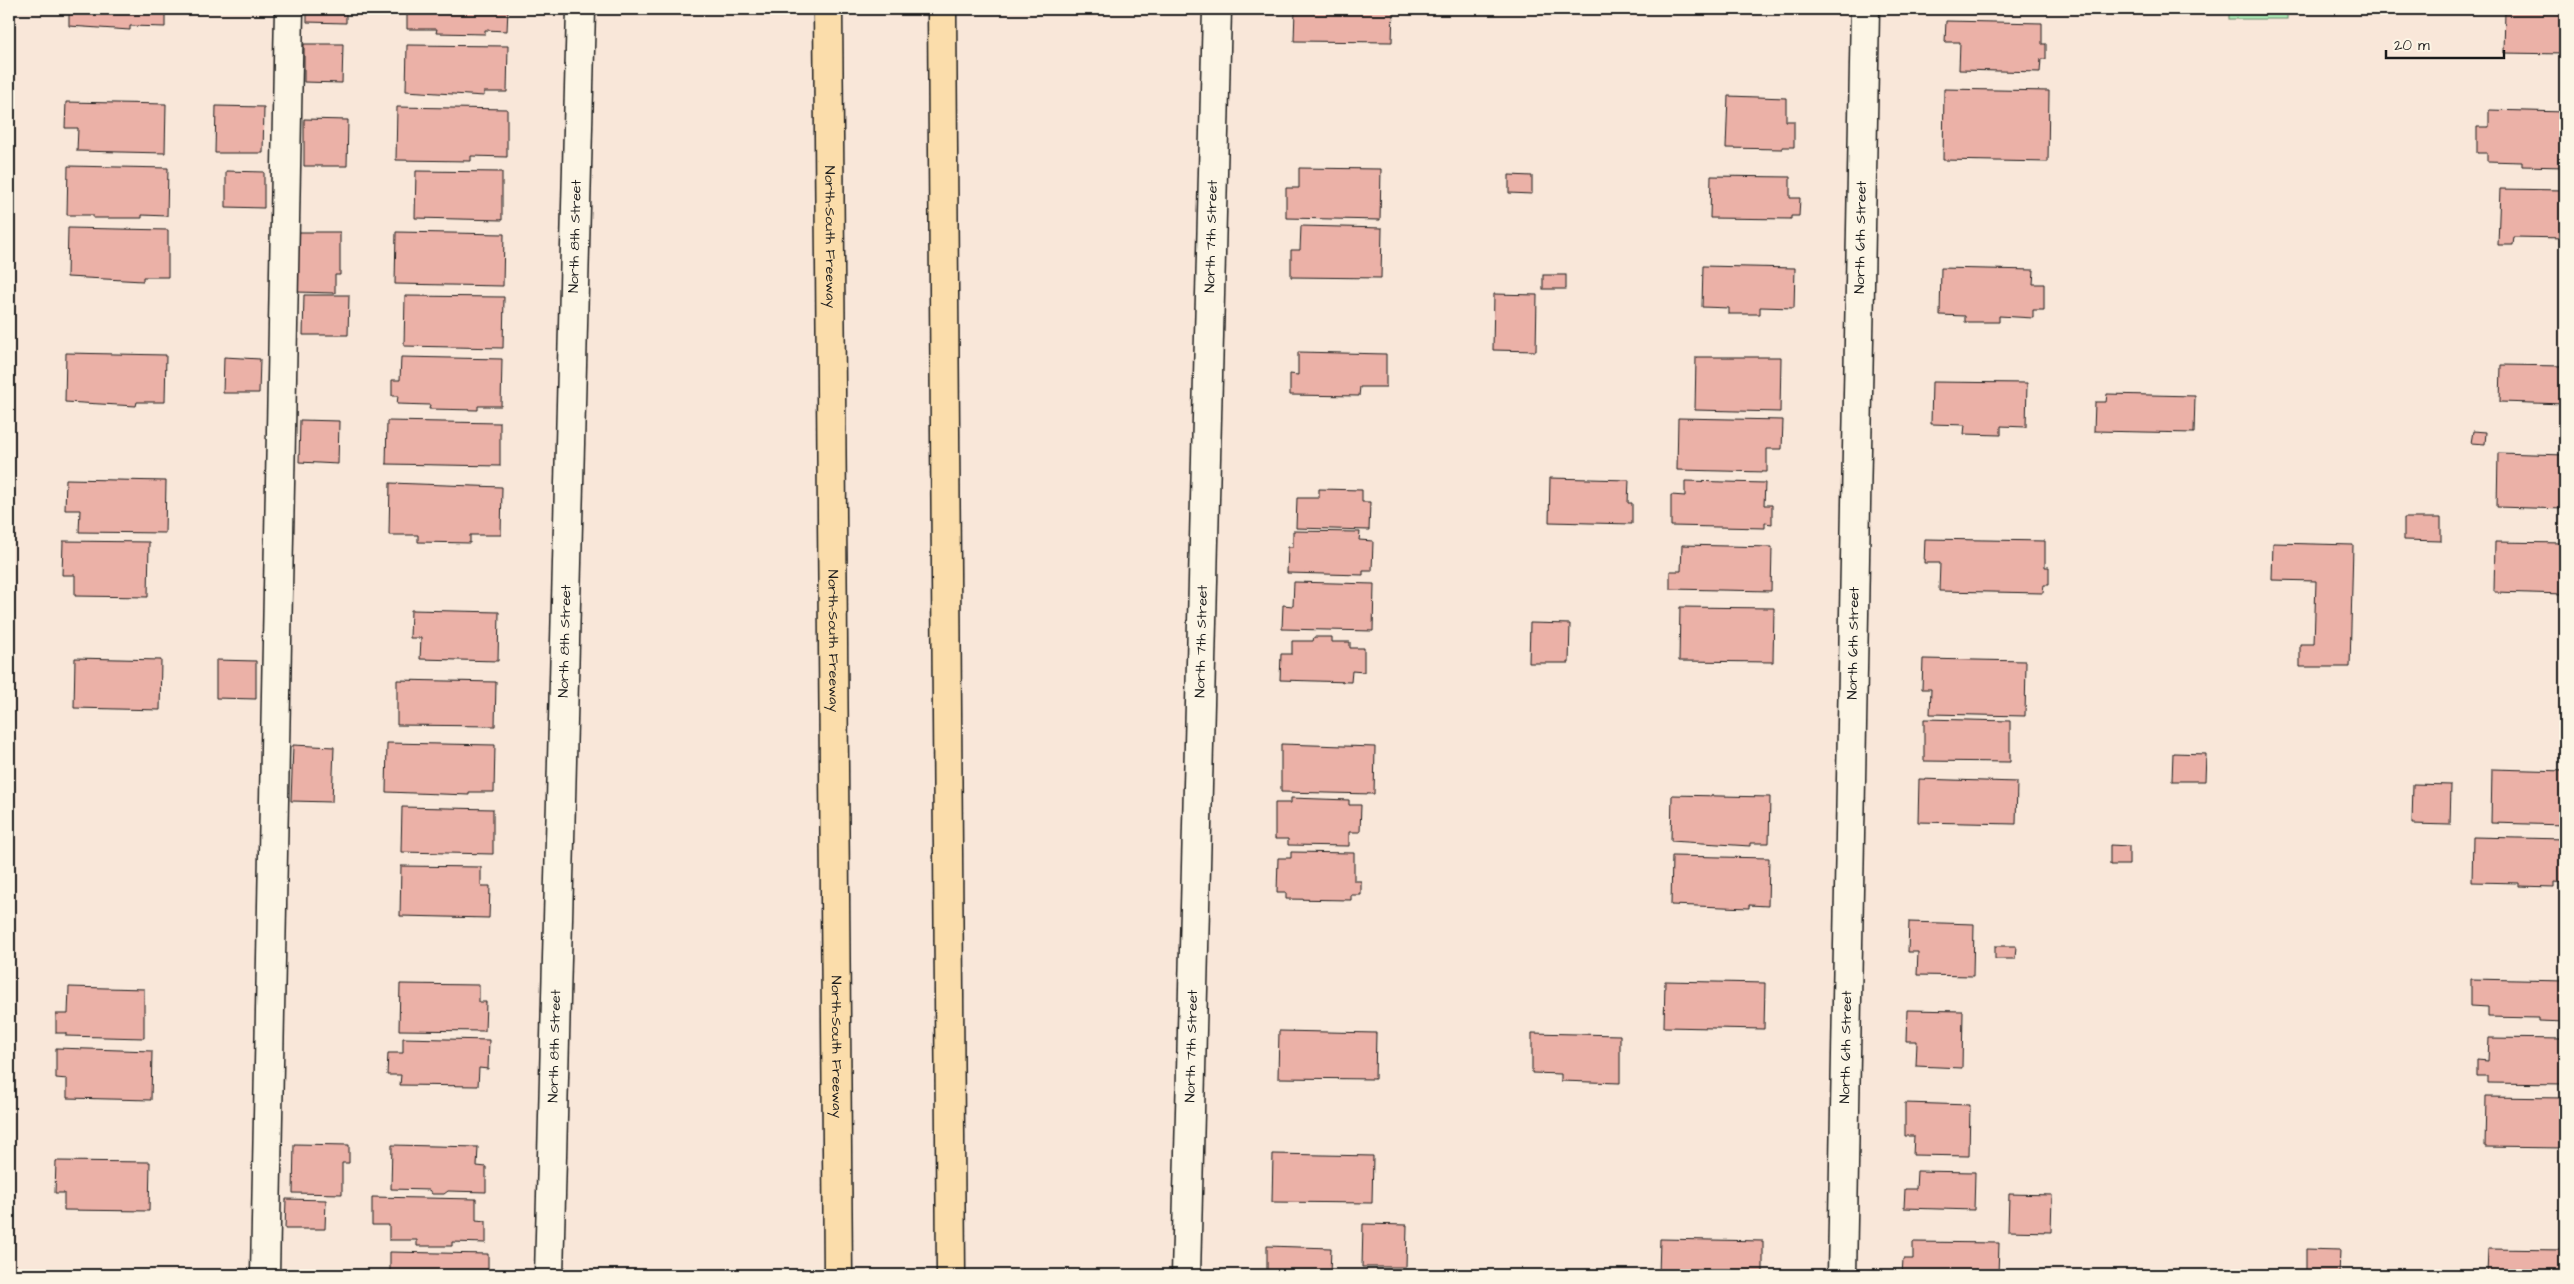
<svg xmlns="http://www.w3.org/2000/svg" width="2574" height="1284" viewBox="0 0 2574 1284" font-family="'Architects Daughter',sans-serif">
	<style>
		.green { fill: #aff0b9; stroke: #66866a }
		.building { fill: #ebb1a7; stroke: #1c1c1c }
		.lines { fill: none; stroke-linecap: round; stroke-linejoin: round }
		.minor-casing { stroke: #1c1c1c; stroke-width: 31 }
		.highway-casing { stroke: #1c1c1c; stroke-width: 31 }
		.minor { stroke: #fcf5e5; stroke-width: 28 }
		.highway { stroke: #fbddab; stroke-width: 28 }
		.labels { text-anchor: middle; dominant-baseline: central; stroke-width: 5; stroke-linejoin: round; paint-order: stroke }
		.street-label { font-size: 14px; fill: #1c1c1c; stroke: #fcf5e5 }
	</style>
	<rect width="100%" height="100%" fill="#f9e7d9"/>
	<filter id="ink" filterUnits="userSpaceOnUse"><feTurbulence type="fractalNoise" baseFrequency=".02" numOctaves="2"/><feDisplacementMap in="SourceGraphic" scale="10" xChannelSelector="R" yChannelSelector="G"/><feConvolveMatrix kernelMatrix="1 2 1 2 8 2 1 2 1" color-interpolation-filters="sRGB"/></filter>
	<g filter="url(#ink)">
		<!-- green -->
		<rect class="green" x="2229" y="9" width="58" height="10"/>
		<!-- building -->
		<g class="building">
			<polygon points="69,9 165,9 165,27 130,26 130,30 69,26"/>
			<polygon points="307,9 346,9 346,23 307,22"/>
			<polygon points="407,9 508,9 507,31 485,30 485,34 436,33 437,29 407,29"/>
			<polygon points="1295,9 1393,9 1392,42 1294,41"/>
			<polygon points="2524,9 2565,9 2565,54 2504,53 2505,10 2524,11"/>
			<polygon points="1946,21 2042,23 2042,44 2046,44 2046,59 2041,59 2040,72 1959,70 1960,42 1945,42"/>
			<polygon points="304,44 343,44 342,83 304,82"/>
			<polygon points="407,45 508,46 507,92 484,92 484,96 406,91"/>
			<polygon points="1944,89 2049,91 2048,162 1943,160"/>
			<polygon points="1728,96 1786,98 1786,121 1794,121 1794,147 1782,147 1782,149 1726,148"/>
			<polygon points="66,102 166,104 165,153 77,151 78,128 65,128"/>
			<polygon points="216,106 264,107 263,153 215,153"/>
			<polygon points="397,107 507,109 507,157 471,156 471,161 396,160"/>
			<polygon points="2489,110 2565,112 2565,167 2522,166 2522,162 2487,161 2487,153 2477,153 2477,127 2489,127"/>
			<polygon points="304,119 348,120 347,166 304,166"/>
			<polygon points="68,166 168,168 167,216 142,215 142,218 93,218 93,215 67,215"/>
			<polygon points="1299,168 1381,169 1380,220 1286,218 1286,188 1299,188"/>
			<polygon points="226,171 264,172 264,208 226,207"/>
			<polygon points="416,171 502,172 502,220 415,218"/>
			<polygon points="1509,175 1532,176 1532,194 1509,193"/>
			<polygon points="1711,176 1790,177 1790,198 1800,198 1799,216 1791,216 1791,219 1710,218"/>
			<polygon points="2500,189 2565,190 2565,238 2514,237 2513,245 2498,245"/>
			<polygon points="1301,226 1382,228 1381,278 1291,277 1291,250 1300,250"/>
			<polygon points="68,228 168,230 168,277 143,277 143,281 67,277"/>
			<polygon points="297,232 340,232 340,275 335,275 335,293 296,292"/>
			<polygon points="396,232 504,234 503,286 395,284"/>
			<polygon points="1703,266 1795,268 1794,308 1760,307 1760,314 1729,314 1729,308 1702,307"/>
			<polygon points="1941,268 2034,270 2033,284 2044,284 2044,310 2033,310 2033,318 1999,316 1999,322 1965,322 1965,316 1940,315"/>
			<rect x="1543" y="275" width="23" height="14"/>
			<polygon points="1494,294 1537,295 1536,351 1493,350"/>
			<polygon points="304,295 349,295 348,335 303,335"/>
			<polygon points="405,296 504,297 503,348 404,346"/>
			<polygon points="1298,352 1386,354 1386,387 1360,387 1359,396 1290,395 1290,374 1298,375"/>
			<polygon points="66,353 166,355 165,402 137,402 136,406 65,402"/>
			<polygon points="224,357 260,359 259,393 223,393"/>
			<polygon points="401,357 502,359 501,406 478,406 478,410 429,409 430,405 397,404 398,396 392,396 392,380 400,380"/>
			<polygon points="1696,357 1781,357 1780,412 1695,410"/>
			<polygon points="2501,365 2565,366 2565,404 2500,402"/>
			<polygon points="1932,382 2027,383 2026,427 2001,426 2001,435 1964,434 1965,425 1931,424"/>
			<polygon points="2107,394 2195,396 2194,433 2094,431 2095,402 2106,402"/>
			<polygon points="1678,418 1783,420 1782,449 1767,449 1767,472 1677,470"/>
			<polygon points="300,420 339,421 338,464 299,462"/>
			<polygon points="387,421 500,423 500,466 386,464"/>
			<polygon points="2473,431 2486,432 2485,444 2471,443"/>
			<polygon points="2498,453 2565,455 2565,509 2497,507"/>
			<polygon points="1550,478 1629,480 1628,503 1632,503 1632,524 1549,522"/>
			<polygon points="66,479 166,481 165,533 79,532 80,510 65,510"/>
			<polygon points="1685,481 1765,483 1764,505 1772,505 1772,524 1765,523 1765,528 1671,526 1671,495 1685,496"/>
			<polygon points="390,483 502,487 501,535 470,535 470,543 418,542 418,535 389,535"/>
			<polygon points="1319,489 1362,490 1362,502 1370,502 1369,530 1296,528 1297,498 1319,498"/>
			<polygon points="2404,518 2441,518 2441,541 2404,540"/>
			<polygon points="1293,531 1360,532 1359,540 1373,541 1372,571 1363,571 1363,575 1287,573 1288,547 1293,547"/>
			<polygon points="1925,539 2045,541 2045,567 2049,567 2049,585 2044,585 2043,593 1939,591 1940,563 1924,563"/>
			<polygon points="63,541 149,542 148,597 75,596 75,575 62,575"/>
			<polygon points="2495,542 2565,543 2565,594 2494,592"/>
			<polygon points="2273,543 2353,545 2350,667 2300,667 2300,644 2314,644 2316,581 2272,580"/>
			<polygon points="1682,545 1772,547 1771,591 1670,589 1670,571 1681,571"/>
			<polygon points="1294,582 1374,584 1373,631 1282,629 1283,605 1293,606"/>
			<polygon points="1680,607 1774,608 1773,662 1679,661"/>
			<polygon points="411,610 499,612 498,661 420,659 421,638 410,638"/>
			<polygon points="1530,623 1570,624 1569,663 1529,663"/>
			<polygon points="1314,637 1332,637 1332,642 1350,642 1350,648 1364,648 1364,672 1352,671 1351,682 1280,680 1281,654 1292,654 1292,641 1313,641"/>
			<polygon points="75,658 161,660 160,710 74,708"/>
			<polygon points="1923,659 2026,661 2025,716 1930,714 1931,689 1922,689"/>
			<polygon points="216,660 256,661 256,699 216,698"/>
			<polygon points="397,680 496,682 495,726 397,725"/>
			<polygon points="1924,719 2010,721 2010,762 1924,761"/>
			<polygon points="387,743 495,745 494,792 469,792 469,795 386,792"/>
			<polygon points="1281,744 1375,747 1374,794 1281,792"/>
			<polygon points="293,745 334,747 332,802 291,801"/>
			<polygon points="2173,753 2206,754 2205,781 2172,781"/>
			<polygon points="2492,769 2565,771 2565,825 2491,823"/>
			<polygon points="1919,779 2017,782 2016,824 1918,822"/>
			<polygon points="2413,784 2451,785 2450,825 2412,824"/>
			<polygon points="1672,795 1770,797 1769,843 1750,843 1750,846 1671,841"/>
			<polygon points="1291,798 1349,800 1349,805 1361,805 1360,832 1349,832 1349,846 1288,845 1288,839 1275,839 1275,803 1291,803"/>
			<polygon points="402,807 493,809 493,854 401,852"/>
			<polygon points="2473,837 2565,839 2565,883 2554,882 2554,887 2519,886 2519,883 2472,882"/>
			<polygon points="2110,845 2129,846 2129,865 2110,865"/>
			<polygon points="1291,852 1354,853 1354,881 1361,881 1361,895 1351,895 1351,900 1286,899 1286,892 1277,892 1278,858 1291,858"/>
			<polygon points="1672,856 1769,858 1768,906 1749,905 1749,908 1671,905"/>
			<polygon points="401,866 481,867 481,886 490,886 489,918 400,916"/>
			<polygon points="1909,922 1974,924 1973,976 1917,975 1918,952 1908,952"/>
			<polygon points="1995,946 2016,946 2015,959 1995,959"/>
			<polygon points="2471,979 2565,981 2565,1022 2538,1021 2538,1018 2488,1017 2488,1007 2471,1006"/>
			<polygon points="1665,981 1765,983 1764,1029 1664,1027"/>
			<polygon points="400,984 479,985 479,1002 486,1002 485,1031 399,1030"/>
			<polygon points="69,987 144,989 144,1038 66,1036 66,1033 56,1033 56,1014 68,1014"/>
			<polygon points="1907,1010 1963,1011 1962,1068 1916,1066 1917,1041 1906,1041"/>
			<polygon points="1279,1031 1376,1033 1375,1079 1278,1078"/>
			<polygon points="1532,1033 1620,1035 1620,1083 1561,1081 1561,1074 1532,1073"/>
			<polygon points="403,1038 489,1040 488,1069 479,1068 478,1086 400,1085 401,1075 387,1075 388,1053 403,1053"/>
			<polygon points="2489,1038 2565,1039 2565,1084 2487,1083 2487,1076 2477,1076 2477,1060 2488,1061"/>
			<polygon points="56,1048 152,1051 151,1100 67,1098 67,1079 56,1078"/>
			<polygon points="2486,1097 2565,1098 2565,1148 2485,1147"/>
			<polygon points="1905,1103 1970,1105 1969,1156 1913,1155 1914,1136 1905,1136"/>
			<polygon points="294,1144 349,1145 349,1163 342,1163 342,1194 293,1193"/>
			<polygon points="392,1145 478,1147 477,1166 486,1167 486,1192 448,1191 444,1194 432,1194 429,1190 391,1189"/>
			<polygon points="1273,1154 1373,1156 1372,1203 1272,1202"/>
			<polygon points="56,1161 150,1162 149,1211 64,1210 64,1193 55,1193"/>
			<polygon points="1917,1171 1975,1172 1974,1210 1904,1208 1905,1189 1916,1189"/>
			<polygon points="2009,1194 2052,1195 2051,1232 2008,1231"/>
			<polygon points="372,1197 476,1199 476,1220 486,1221 486,1243 452,1242 452,1246 417,1246 417,1240 389,1240 389,1225 372,1225"/>
			<polygon points="286,1199 326,1200 325,1229 285,1229"/>
			<polygon points="1363,1224 1407,1225 1406,1267 1362,1267"/>
			<polygon points="1660,1239 1763,1241 1763,1275 1659,1275"/>
			<polygon points="1913,1242 1999,1243 1998,1275 1902,1275 1903,1259 1913,1259"/>
			<polygon points="1267,1246 1331,1248 1330,1275 1267,1275"/>
			<polygon points="2306,1249 2340,1250 2339,1275 2306,1275"/>
			<polygon points="2488,1249 2565,1250 2565,1275 2487,1275"/>
			<polygon points="390,1252 488,1254 488,1275 390,1275"/>
		</g>
		<g class="lines">
			<defs>
				<g id="minor">
					<polyline points="265,1275 289,9"/>
					<path id="s1" d="M 549,1275 L 581,9"/>
					<path id="s2" d="M 1186,1275 L 1217,9"/>
					<path id="s3" d="M 1842,1275 L 1865,9"/>
				</g>
				<g id="highway">
					<path id="s4" d="M 828,9 L 838,1275"/>
					<polyline points="942,9 951,1275"/>
				</g>
			</defs>
			<!-- minor casing -->
			<use href="#minor" class="minor-casing"/>
			<!-- highway casing -->
			<use href="#highway" class="highway-casing"/>
			<!-- minor -->
			<use href="#minor" class="minor"/>
			<!-- highway -->
			<use href="#highway" class="highway"/>
		</g>
	</g>
	<g class="labels">
		<!-- street labels -->
		<g class="street-label">
			<text stroke="none"><textPath href="#s1" startOffset="1039">North 8th Street</textPath></text>
			<text stroke="none"><textPath href="#s4" startOffset="228">North-South Freeway</textPath></text>
			<text stroke="none"><textPath href="#s2" startOffset="1039">North 7th Street</textPath></text>
			<text stroke="none"><textPath href="#s3" startOffset="1038">North 6th Street</textPath></text>
			<text stroke="none"><textPath href="#s1" startOffset="634">North 8th Street</textPath></text>
			<text stroke="none"><textPath href="#s4" startOffset="632">North-South Freeway</textPath></text>
			<text stroke="none"><textPath href="#s2" startOffset="634">North 7th Street</textPath></text>
			<text stroke="none"><textPath href="#s3" startOffset="632">North 6th Street</textPath></text>
			<text stroke="none"><textPath href="#s1" startOffset="229">North 8th Street</textPath></text>
			<text stroke="none"><textPath href="#s4" startOffset="1038">North-South Freeway</textPath></text>
			<text stroke="none"><textPath href="#s2" startOffset="229">North 7th Street</textPath></text>
			<text stroke="none"><textPath href="#s3" startOffset="228">North 6th Street</textPath></text>
		</g>
	</g>
	<!-- margin -->
	<rect width="2574" height="1284" fill="none" stroke="#fcf5e5" stroke-width="30"/>
	<rect x="15" y="15" width="2544" height="1254" fill="none" stroke="#1c1c1c" stroke-width="2" filter="url(#ink)"/>
	<!-- scale -->
	<path d="M2386 50v8h118v-8" fill="none" stroke="#1c1c1c" stroke-width="2.5"/>
	<text x="2394" y="50" font-size="15" fill="#1c1c1c" stroke="#fcf5e5" stroke-width="4" paint-order="stroke">20 m</text>
</svg>
